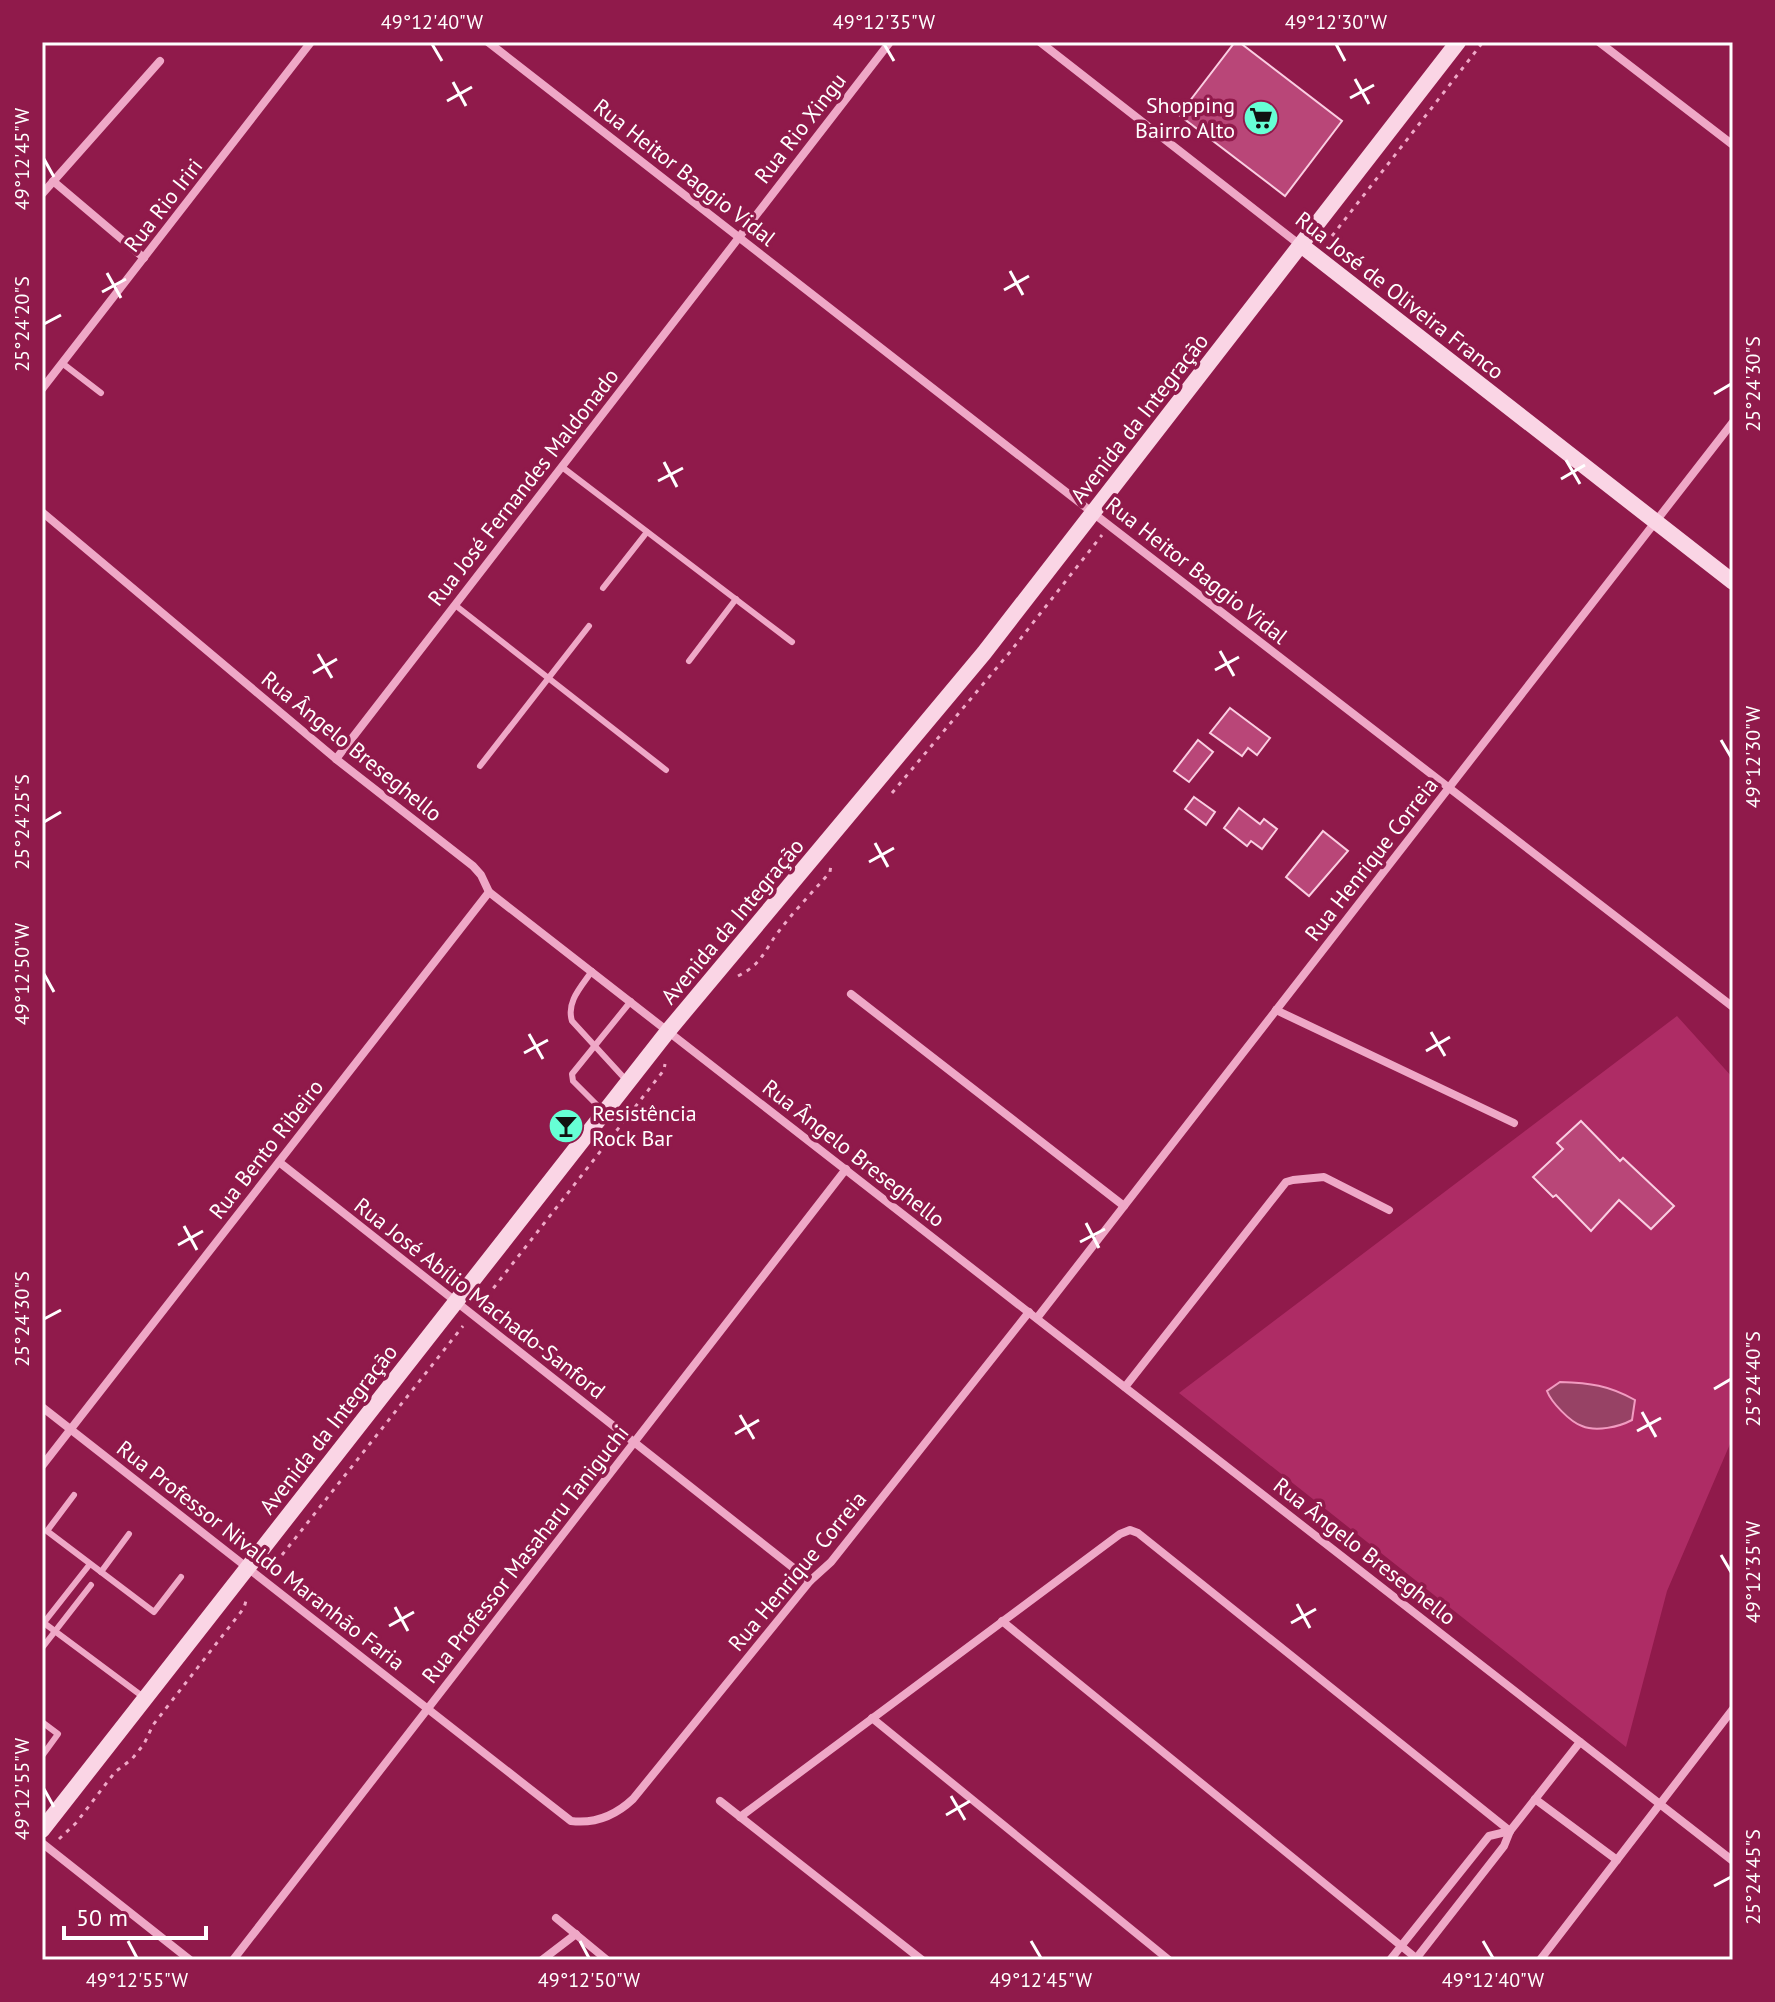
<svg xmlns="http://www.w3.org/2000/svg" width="1775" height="2002" viewBox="0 0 1775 2002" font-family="'PT Sans',sans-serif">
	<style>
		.green { fill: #ae2c65 }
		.water { fill: #974265; stroke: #f19bc1; stroke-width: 2 }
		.building { fill: #b94678; stroke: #facee2; stroke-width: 2 }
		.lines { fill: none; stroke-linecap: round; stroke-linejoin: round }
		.path { stroke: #efa8c7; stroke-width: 3; stroke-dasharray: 4 6; stroke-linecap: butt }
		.lane { stroke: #efa8c7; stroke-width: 6 }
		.street { stroke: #efa8c7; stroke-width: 8 }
		.secondary { stroke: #fad5e5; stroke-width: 16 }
		.ticks { fill: none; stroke: #fff; stroke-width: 3 }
		.labels { text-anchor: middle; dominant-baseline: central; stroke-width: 7; stroke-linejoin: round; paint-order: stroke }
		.poi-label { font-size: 22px; fill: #fff; stroke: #901a4b; text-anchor: end }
		.street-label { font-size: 22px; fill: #fff; stroke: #901a4b }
		.neatline { fill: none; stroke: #fff; stroke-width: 3 }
		.ticks-label { font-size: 20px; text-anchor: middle; fill: #fff }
	</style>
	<rect width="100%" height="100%" fill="#901a4b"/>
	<!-- green -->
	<polygon class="green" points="1677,1016 1733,1078 1733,1437 1667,1591 1626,1747 1179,1393"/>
	<!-- water -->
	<path class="water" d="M 1560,1382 C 1590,1383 1608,1385 1635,1400 L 1632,1420 C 1619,1427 1596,1432 1582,1426 C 1570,1422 1551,1402 1547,1391 Z"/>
	<!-- building -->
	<g class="building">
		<polygon points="1235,42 1239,42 1342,121 1285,196 1179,115"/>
		<polygon points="1230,708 1270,738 1257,755 1248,748 1242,756 1210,733"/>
		<polygon points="1198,740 1213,752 1189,782 1174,771"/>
		<polygon points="1194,797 1215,812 1206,825 1185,809"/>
		<polygon points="1239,808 1260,824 1264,819 1277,829 1262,849 1251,841 1247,846 1224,828"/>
		<polygon points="1323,831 1348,851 1309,896 1286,877"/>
		<polygon points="1581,1121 1620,1161 1623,1158 1674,1206 1651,1229 1619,1200 1591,1231 1556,1195 1553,1197 1533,1177 1563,1149 1557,1143"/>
	</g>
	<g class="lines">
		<!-- path -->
		<g class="path">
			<polyline points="1332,236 1483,42"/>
			<polyline points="892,793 1010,652 1102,535"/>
			<path d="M 738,976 C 761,964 762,955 776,935 C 792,913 812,893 830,872 L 831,864"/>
			<polyline points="481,1304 664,1070 665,1064"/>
			<polyline points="282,1555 463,1326"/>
			<polyline points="59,1839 76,1823 115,1772 132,1759 144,1744 153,1725 244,1608 247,1597"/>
		</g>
		<!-- lane -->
		<g class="lane">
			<polyline points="62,363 101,393"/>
			<polyline points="562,467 792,642"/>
			<polyline points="603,588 647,532"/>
			<polyline points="455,605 666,770"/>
			<polyline points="689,661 736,599"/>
			<polyline points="480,766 589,626"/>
			<path d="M 592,971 C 581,987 566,1002 572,1021 L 626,1080"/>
			<polyline points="602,1110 573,1081 572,1074 631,1001"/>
			<polyline points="74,1495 47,1531 154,1612 181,1577"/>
			<polyline points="101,1572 129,1534"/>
			<polyline points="44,1623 142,1696"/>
			<polyline points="42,1625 90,1564"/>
			<polyline points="42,1648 91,1585"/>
			<polyline points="42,1722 58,1734 42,1756"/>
		</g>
		<!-- street -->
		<g class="street">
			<polyline points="488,42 1093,513 1733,1007"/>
			<polyline points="1040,42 1300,245"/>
			<polyline points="1599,42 1733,145"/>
			<polyline points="53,181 144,258"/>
			<polyline points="42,194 160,61"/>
			<polyline points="42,389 311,42"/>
			<polyline points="42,512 336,759 473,866 481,875 489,892 1733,1861"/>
			<polyline points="336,759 890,42"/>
			<polyline points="851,994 1124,1206"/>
			<polyline points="1276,1010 1514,1123"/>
			<polyline points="279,1162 810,1581"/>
			<polyline points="1037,1318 1733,422"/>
			<polyline points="1125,1387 1286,1182 1293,1180 1324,1177 1389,1210"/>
			<path d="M 42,1407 L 571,1821 C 595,1824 616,1815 633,1799 L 810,1581 L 831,1562 L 1029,1312"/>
			<polyline points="42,1466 489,892"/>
			<polyline points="1002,1621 1416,1958"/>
			<polyline points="872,1718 1169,1960"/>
			<polyline points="1535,1799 1617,1860"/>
			<polyline points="720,1801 922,1960"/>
			<polyline points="740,1817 1120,1534 1130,1530 1138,1533 1510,1831"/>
			<polyline points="42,1843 190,1960"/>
			<polyline points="556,1918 607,1960"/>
			<polyline points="233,1960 846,1169"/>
			<polyline points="542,1960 576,1934"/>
			<polyline points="1390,1960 1489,1836 1510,1831"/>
			<polyline points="1415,1960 1504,1846 1510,1831 1580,1742"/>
			<polyline points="1540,1960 1733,1709"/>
		</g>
		<!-- secondary -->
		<g class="secondary">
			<polyline points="1301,245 1733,582"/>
			<polyline points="42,1830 668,1031 984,653 1458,42"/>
		</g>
	</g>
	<!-- ticks -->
	<path class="ticks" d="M 432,44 L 442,61M 884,44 L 894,61M 1336,44 L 1345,61M 1355,79 L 1369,104M 453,82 L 466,106M 1350,98 L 1374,85M 447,101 L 472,87M 44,159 L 54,177M 1010,271 L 1023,295M 107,273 L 121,298M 1004,290 L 1029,276M 102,292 L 126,279M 44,324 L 61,315M 1714,394 L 1731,384M 1566,460 L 1580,484M 664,462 L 677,487M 1561,479 L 1585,465M 658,481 L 683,468M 1220,651 L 1234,676M 318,654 L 332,678M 1215,670 L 1239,657M 313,673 L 337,659M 1721,740 L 1731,757M 44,822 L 61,812M 875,843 L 888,867M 869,862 L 894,848M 44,974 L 54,992M 1431,1032 L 1445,1056M 529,1034 L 543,1059M 1426,1051 L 1450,1037M 524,1053 L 548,1040M 1086,1223 L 1099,1248M 184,1226 L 197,1250M 1080,1242 L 1105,1229M 178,1245 L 203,1231M 44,1319 L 61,1310M 1714,1389 L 1731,1379M 1642,1412 L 1656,1437M 740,1415 L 754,1439M 1637,1431 L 1661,1418M 735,1434 L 759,1420M 1721,1555 L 1731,1572M 1297,1604 L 1310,1628M 395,1607 L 408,1631M 1291,1623 L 1316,1609M 389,1626 L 414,1612M 44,1789 L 54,1807M 951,1796 L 965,1820M 946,1815 L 970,1801M 1714,1886 L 1731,1877M 128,1941 L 137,1958M 580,1941 L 589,1958M 1031,1941 L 1041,1958M 1483,1941 L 1493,1958"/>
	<!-- icons -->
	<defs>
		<symbol id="supermarket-disc" viewBox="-11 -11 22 22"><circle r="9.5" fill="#66ffd5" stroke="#901a4b"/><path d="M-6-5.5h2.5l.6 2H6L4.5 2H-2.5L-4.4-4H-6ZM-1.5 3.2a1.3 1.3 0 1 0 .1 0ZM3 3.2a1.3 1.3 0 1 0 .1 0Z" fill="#111"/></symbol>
		<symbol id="bar-disc" viewBox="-11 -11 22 22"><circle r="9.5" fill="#66ffd5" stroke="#901a4b"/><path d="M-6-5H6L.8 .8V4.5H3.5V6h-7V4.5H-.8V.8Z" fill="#111"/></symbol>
	</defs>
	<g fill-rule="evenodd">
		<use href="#supermarket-disc" x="1241" y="98" width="40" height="40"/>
		<use href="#bar-disc" x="546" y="1106" width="40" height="40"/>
	</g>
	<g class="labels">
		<!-- poi labels -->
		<g class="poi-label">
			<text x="1235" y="105">Shopping<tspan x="1235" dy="25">Bairro Alto</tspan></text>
			<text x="592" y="1113" text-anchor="start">Resistência<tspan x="592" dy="25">Rock Bar</tspan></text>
		</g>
		<!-- street labels -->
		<g class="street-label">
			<text transform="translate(800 128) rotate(-52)">Rua Rio Xingu</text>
			<text transform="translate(685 172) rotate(38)">Rua Heitor Baggio Vidal</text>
			<text transform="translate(163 205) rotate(-52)">Rua Rio Iriri</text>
			<text transform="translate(1400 295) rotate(38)">Rua José de Oliveira Franco</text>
			<text transform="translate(1139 418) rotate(-52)">Avenida da Integração</text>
			<text transform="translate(523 487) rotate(-52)">Rua José Fernandes Maldonado</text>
			<text transform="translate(1197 570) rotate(38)">Rua Heitor Baggio Vidal</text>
			<text transform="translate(352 746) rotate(39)">Rua Ângelo Breseghello</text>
			<text transform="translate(1371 859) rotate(-52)">Rua Henrique Correia</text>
			<text transform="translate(732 921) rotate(-50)">Avenida da Integração</text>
			<text transform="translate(266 1149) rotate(-52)">Rua Bento Ribeiro</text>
			<text transform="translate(854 1153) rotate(38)">Rua Ângelo Breseghello</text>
			<text transform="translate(480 1298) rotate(38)">Rua José Abílio Machado-Sanford</text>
			<text transform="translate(328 1429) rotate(-52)">Avenida da Integração</text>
			<text transform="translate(1365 1551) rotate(38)">Rua Ângelo Breseghello</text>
			<text transform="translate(525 1554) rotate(-52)">Rua Professor Masaharu Taniguchi</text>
			<text transform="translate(261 1555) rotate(38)">Rua Professor Nivaldo Maranhão Faria</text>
			<text transform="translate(797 1571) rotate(-50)">Rua Henrique Correia</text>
		</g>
	</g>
	<!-- border -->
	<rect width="1775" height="2002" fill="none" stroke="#901a4b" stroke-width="88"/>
	<!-- scale -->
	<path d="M64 1926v12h142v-12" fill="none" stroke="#ffffff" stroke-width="4"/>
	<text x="76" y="1926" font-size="24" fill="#ffffff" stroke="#901a4b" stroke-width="6" paint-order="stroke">50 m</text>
	<rect x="44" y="44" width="1687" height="1914" class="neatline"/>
	<g class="ticks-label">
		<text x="432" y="29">49°12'40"W</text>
		<text x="884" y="29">49°12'35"W</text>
		<text x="1336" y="29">49°12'30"W</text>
		<text transform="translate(22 159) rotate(-90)" y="7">49°12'45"W</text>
		<text transform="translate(22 324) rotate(-90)" y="7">25°24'20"S</text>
		<text transform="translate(1753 384) rotate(-90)" y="7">25°24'30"S</text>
		<text transform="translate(1753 757) rotate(-90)" y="7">49°12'30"W</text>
		<text transform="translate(22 822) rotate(-90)" y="7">25°24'25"S</text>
		<text transform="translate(22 974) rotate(-90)" y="7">49°12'50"W</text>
		<text transform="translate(22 1319) rotate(-90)" y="7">25°24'30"S</text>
		<text transform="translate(1753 1379) rotate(-90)" y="7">25°24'40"S</text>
		<text transform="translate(1753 1572) rotate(-90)" y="7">49°12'35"W</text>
		<text transform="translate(22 1789) rotate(-90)" y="7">49°12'55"W</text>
		<text transform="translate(1753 1877) rotate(-90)" y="7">25°24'45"S</text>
		<text x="137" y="1987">49°12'55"W</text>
		<text x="589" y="1987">49°12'50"W</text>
		<text x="1041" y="1987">49°12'45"W</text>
		<text x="1493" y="1987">49°12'40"W</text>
	</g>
</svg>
